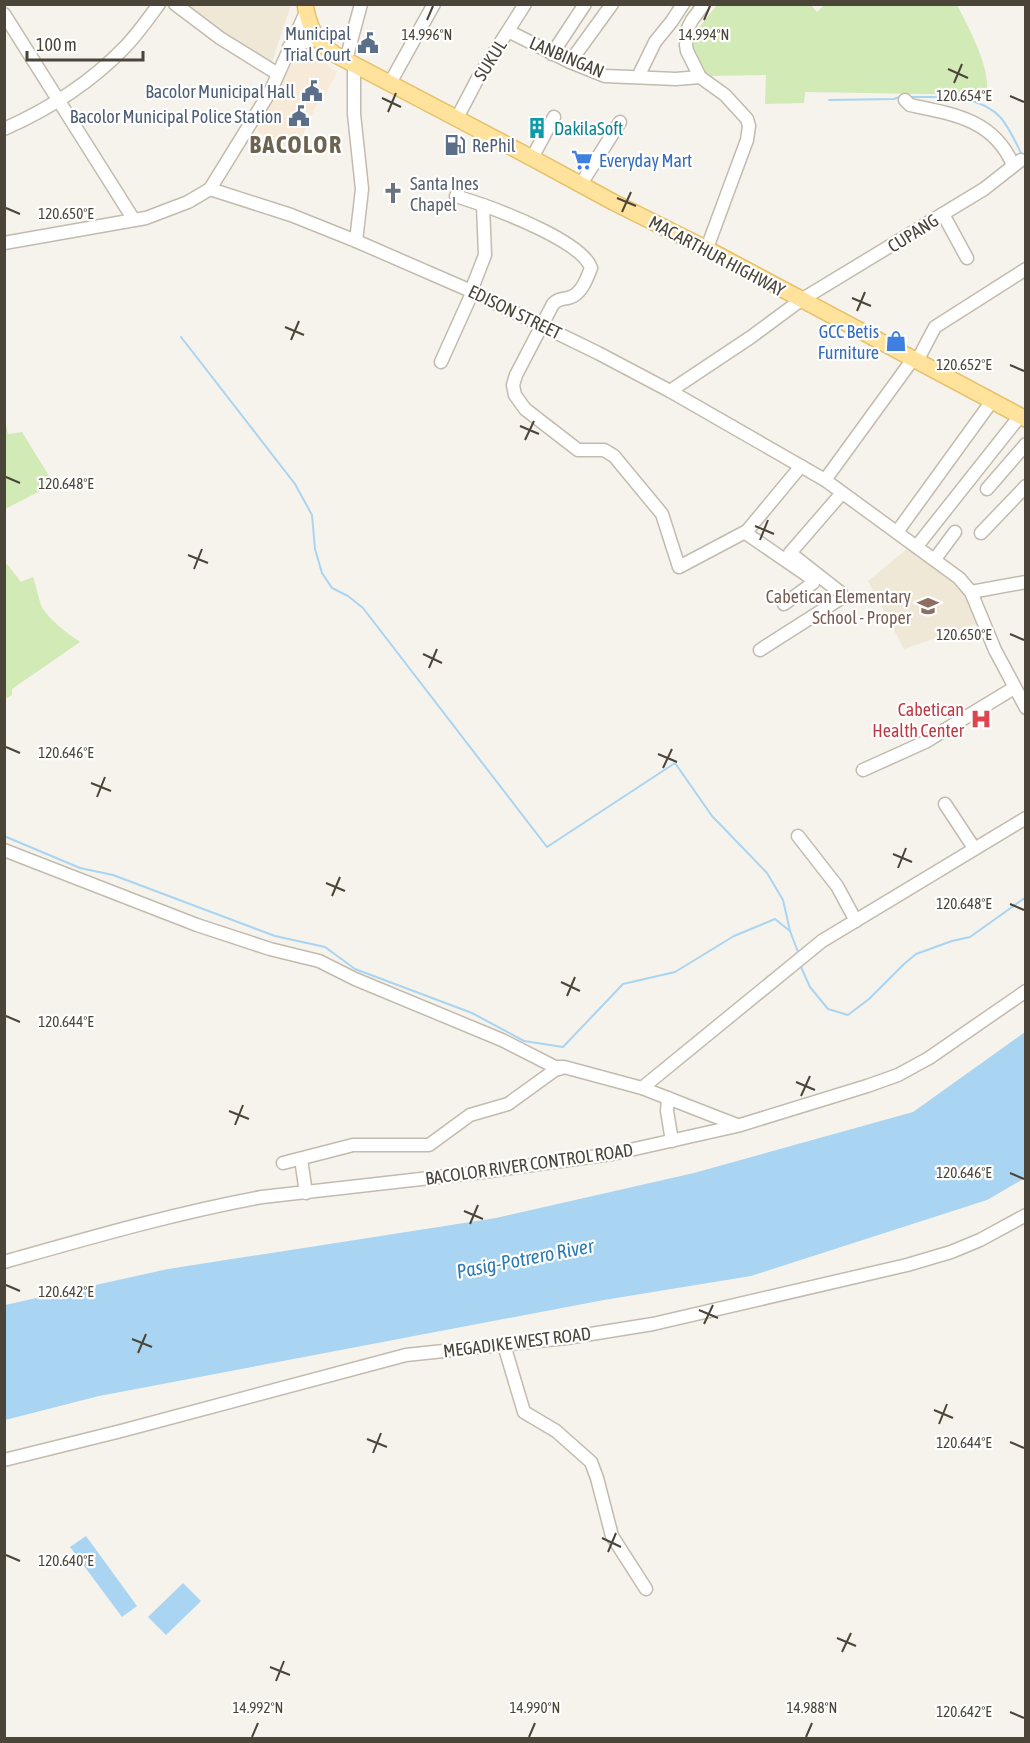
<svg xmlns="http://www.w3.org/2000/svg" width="1030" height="1743" viewBox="0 0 1030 1743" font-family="'Asap Condensed',sans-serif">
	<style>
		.commercial { fill: #f7ead8 }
		.education { fill: #efe8d6 }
		.green { fill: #d2eab5 }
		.water { fill: #a9d4f2 }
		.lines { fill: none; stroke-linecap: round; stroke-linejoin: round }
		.stream { stroke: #a9d4f2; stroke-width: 2 }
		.minor-casing { stroke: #c2bbae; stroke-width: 15 }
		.major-casing { stroke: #e6c16a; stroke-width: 18 }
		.minor { stroke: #fff; stroke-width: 12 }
		.major { stroke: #ffe39c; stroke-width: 15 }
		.ticks { fill: none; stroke: #4b4439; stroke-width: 2 }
		.labels { text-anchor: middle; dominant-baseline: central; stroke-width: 4.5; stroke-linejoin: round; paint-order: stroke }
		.service-label { font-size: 18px; fill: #4e5e75; stroke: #fff; text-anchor: end }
		.street-label { font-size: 18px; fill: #4b4439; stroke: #fff }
		.culture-label { font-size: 18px; fill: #0d838f; stroke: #fff; text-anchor: start }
		.shop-label { font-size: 18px; fill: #366cbe; stroke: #fff; text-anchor: start }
		.worship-label { font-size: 18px; fill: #5b616d; stroke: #fff; text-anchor: start }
		.education-label { font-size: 18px; fill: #785e54; stroke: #fff; text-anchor: end }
		.health-label { font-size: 18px; fill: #be3a42; stroke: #fff; text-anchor: end }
		.water-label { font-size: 20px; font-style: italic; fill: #2e7ab2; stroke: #fff }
		.district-label { font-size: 24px; font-weight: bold; letter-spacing: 1.5px; fill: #6e6250; stroke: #fff }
		.ticks-label { font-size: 15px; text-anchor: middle; fill: #4b4439; stroke: #fff; stroke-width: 4.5; stroke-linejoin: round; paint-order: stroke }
	</style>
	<rect width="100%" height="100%" fill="#f6f3ec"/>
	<!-- commercial -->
	<polygon class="commercial" points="307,49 337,72 327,92 316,106 301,139 295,136 286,147 256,131 299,50"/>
	<!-- education -->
	<g class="education">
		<polygon points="183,5 291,5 272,62 242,46"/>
		<polygon points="912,545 954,575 982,622 904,649 868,581"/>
	</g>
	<!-- green -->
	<g class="green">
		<path d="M 717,5 L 811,5 L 817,12 L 824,5 L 957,5 C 968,26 993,72 986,95 L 805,92 L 804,103 L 765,104 L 766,75 L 710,76 L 701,68 L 692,53 L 696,31 Z"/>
		<polygon points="4,417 8,434 22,432 54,484 5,509"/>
		<path d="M 7,564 L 21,582 L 33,577 C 36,585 40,605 43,609 C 52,622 67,633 80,642 L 12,689 L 12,695 L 7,698 L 4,695 L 4,565 Z"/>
	</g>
	<!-- water -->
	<g class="water">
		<polygon points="1025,1032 1025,1178 987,1200 751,1276 604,1300 99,1396 5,1420 5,1305 168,1269 496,1218 694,1173 913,1112"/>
		<polygon points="86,1536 137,1606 122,1617 70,1547"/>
		<polygon points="183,1583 201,1601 166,1635 148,1617"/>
	</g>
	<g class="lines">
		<!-- stream -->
		<g class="stream">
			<path d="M 907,97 C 938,98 978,92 1001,118 C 1010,129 1016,143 1022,155"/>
			<polyline points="829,100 894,99 902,96"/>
			<polyline points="181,337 295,484 312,515 315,549 322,573 332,588 348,596 363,608 547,847 675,763 712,816 767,873 783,900 790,931"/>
			<polyline points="4,836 80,868 113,875 275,936 325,947 355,969 472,1013 524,1041 563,1047 623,984 675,972 734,936 775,919 790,931 798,952"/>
			<polyline points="801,967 810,987 828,1009 848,1015 869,999 904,964 916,954 952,941 970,937 1026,897"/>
		</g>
		<defs>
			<g id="minor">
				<polyline points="175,4 220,38 278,74"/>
				<polyline points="704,4 692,20 688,28 686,45 687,51 700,77 725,95 747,119 749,126 747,140 707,248"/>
				<polyline points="4,14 134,220"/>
				<polyline points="508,31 570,62 605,76 676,79 700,77"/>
				<polyline points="289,47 317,39"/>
				<polyline points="552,54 585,4"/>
				<polyline points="346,60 361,4"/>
				<polyline points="570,62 612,4"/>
				<polyline points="354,64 354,114 362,189 356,241"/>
				<polyline points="638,77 655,42 672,21 683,4"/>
				<polyline points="390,83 434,4"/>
				<path d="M 905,100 L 910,105 C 954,114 994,120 1013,165"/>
				<polyline points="457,118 478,78 525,4"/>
				<path d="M 4,129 C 47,110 91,82 124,48 C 137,35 148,19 159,4"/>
				<polyline points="532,158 554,117"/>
				<polyline points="581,184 620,122"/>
				<polyline points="210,189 291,215 356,241 471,291 598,353 670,391 825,480 959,578 971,592 995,650 1026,708"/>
				<polyline points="456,196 483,205 485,255 471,291"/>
				<path d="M 483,205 C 508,214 583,243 591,268 C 587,278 582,293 571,297 C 564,300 559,297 553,304 L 516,375 L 513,385 L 515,395 L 525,409 L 578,450 L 604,450 L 614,456 L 662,514 L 679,567 L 747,531"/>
				<polyline points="943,214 967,258"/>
				<polyline points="4,243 146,218 188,202 210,189 271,90 306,12"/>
				<polyline points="917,361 935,327 1026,269"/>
				<polyline points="441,362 473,291"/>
				<polyline points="670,391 751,337 801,300 984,189 1021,160"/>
				<polyline points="825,480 913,359"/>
				<polyline points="987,489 1026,444"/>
				<polyline points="897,532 992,401"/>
				<polyline points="981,533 1026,486"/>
				<polyline points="917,546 1020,416"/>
				<polyline points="935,559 955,532"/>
				<polyline points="971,592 1026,582"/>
				<polyline points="784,604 813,583 814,580 747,534 747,531 801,466"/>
				<polyline points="760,650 843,597 841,593 790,553 842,493"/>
				<polyline points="863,770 925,742 1014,688"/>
				<polyline points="945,804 974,848"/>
				<polyline points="798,836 837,886 856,921"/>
				<polyline points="4,850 197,925 270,949 319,961 355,979 502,1040 555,1067 564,1067 642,1088 737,1125"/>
				<polyline points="642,1088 822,941 1026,818"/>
				<polyline points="668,1098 667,1111 672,1141"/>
				<polyline points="301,1159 306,1193"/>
				<polyline points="283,1163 353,1145 429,1145 470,1115 508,1104 555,1070 562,1068"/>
				<path d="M 4,1262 C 89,1238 175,1213 262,1197 L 483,1172 L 612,1154 L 737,1126 L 867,1086 L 898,1075 L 929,1058 L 1026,991"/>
				<polyline points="504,1345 524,1412 556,1431 591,1462 597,1478 612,1536 646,1589"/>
				<polyline points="4,1460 121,1431 406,1355 566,1338 653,1324 907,1265 951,1252 980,1240 1026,1215"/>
			</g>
			<path id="major" d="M 305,4 C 309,28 316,42 336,55 L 532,158 L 613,202 L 711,251 L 1026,419"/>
		</defs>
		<!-- minor casing -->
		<use href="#minor" class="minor-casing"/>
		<!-- major casing -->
		<use href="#major" class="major-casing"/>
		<!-- minor -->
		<use href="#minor" class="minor"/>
		<!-- major -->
		<use href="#major" class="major"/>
	</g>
	<!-- ticks -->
	<path class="ticks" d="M 427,20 L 433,6M 704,20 L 710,6M 948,69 L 968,78M 954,83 L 962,64M 1010,96 L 1024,102M 382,98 L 401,107M 388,112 L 396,93M 617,198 L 636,206M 6,208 L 20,214M 622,212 L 631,192M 852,298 L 871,306M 857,311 L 865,292M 285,327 L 304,335M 291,340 L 299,321M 1010,365 L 1024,371M 520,426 L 539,434M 525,440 L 534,421M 6,477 L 20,483M 755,526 L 774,534M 760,540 L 768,520M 188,555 L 208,563M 194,569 L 202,549M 1010,634 L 1024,640M 423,654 L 442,663M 429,668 L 437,649M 6,747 L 20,753M 658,754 L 677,762M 663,768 L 672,749M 91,783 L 111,791M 97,797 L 105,777M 893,854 L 912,862M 898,868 L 906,848M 326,883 L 345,891M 332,896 L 340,877M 1010,904 L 1024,910M 561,982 L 580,991M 567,996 L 575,977M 6,1016 L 20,1022M 796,1082 L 815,1090M 801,1096 L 810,1076M 229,1111 L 249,1119M 235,1125 L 243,1105M 1010,1173 L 1024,1179M 464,1211 L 483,1219M 470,1224 L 478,1205M 6,1285 L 20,1291M 699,1310 L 718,1318M 704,1324 L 713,1305M 132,1339 L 152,1347M 138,1353 L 146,1334M 934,1410 L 953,1418M 939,1424 L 947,1404M 367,1439 L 387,1447M 1010,1442 L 1024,1448M 373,1453 L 381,1433M 602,1538 L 621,1547M 608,1552 L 616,1533M 6,1555 L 20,1561M 837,1638 L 856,1646M 842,1652 L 851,1633M 270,1667 L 290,1675M 276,1681 L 284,1661M 1010,1712 L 1024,1718M 252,1737 L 258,1723M 529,1737 L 535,1723M 806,1737 L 812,1723"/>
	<!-- icons -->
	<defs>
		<symbol id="civic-bare" viewBox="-9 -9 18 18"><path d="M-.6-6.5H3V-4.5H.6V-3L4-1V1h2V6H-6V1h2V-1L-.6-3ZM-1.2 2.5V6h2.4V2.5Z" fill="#5c6f8a" stroke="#fff" stroke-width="2.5" paint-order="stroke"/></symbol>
		<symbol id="building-bare" viewBox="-9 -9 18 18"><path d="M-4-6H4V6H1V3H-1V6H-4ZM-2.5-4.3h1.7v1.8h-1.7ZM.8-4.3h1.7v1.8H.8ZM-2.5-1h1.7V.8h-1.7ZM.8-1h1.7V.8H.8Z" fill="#0f9aa8" stroke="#fff" stroke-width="2.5" paint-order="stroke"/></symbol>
		<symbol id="fuel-bare" viewBox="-9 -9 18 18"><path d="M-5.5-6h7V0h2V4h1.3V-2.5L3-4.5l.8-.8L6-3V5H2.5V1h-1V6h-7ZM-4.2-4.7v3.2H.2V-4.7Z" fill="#5c6f8a" stroke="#fff" stroke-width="2.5" paint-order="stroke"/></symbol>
		<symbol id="supermarket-bare" viewBox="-9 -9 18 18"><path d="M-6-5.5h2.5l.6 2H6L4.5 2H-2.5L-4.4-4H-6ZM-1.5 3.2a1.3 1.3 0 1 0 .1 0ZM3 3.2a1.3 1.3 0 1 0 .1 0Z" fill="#3f7fe0" stroke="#fff" stroke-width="2.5" paint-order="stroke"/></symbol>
		<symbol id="church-bare" viewBox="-9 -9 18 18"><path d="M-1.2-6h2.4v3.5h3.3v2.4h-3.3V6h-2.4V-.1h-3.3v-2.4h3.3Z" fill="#6b7280" stroke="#fff" stroke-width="2.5" paint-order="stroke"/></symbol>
		<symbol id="shop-bare" viewBox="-9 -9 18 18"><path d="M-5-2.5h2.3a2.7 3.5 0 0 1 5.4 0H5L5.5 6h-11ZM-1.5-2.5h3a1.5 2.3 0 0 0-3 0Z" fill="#3f7fe0" stroke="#fff" stroke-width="2.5" paint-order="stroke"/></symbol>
		<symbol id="school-bare" viewBox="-9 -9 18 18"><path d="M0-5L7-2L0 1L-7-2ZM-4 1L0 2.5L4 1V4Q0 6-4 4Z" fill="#8d6e63" stroke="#fff" stroke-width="2.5" paint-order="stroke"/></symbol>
		<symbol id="hospital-bare" viewBox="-9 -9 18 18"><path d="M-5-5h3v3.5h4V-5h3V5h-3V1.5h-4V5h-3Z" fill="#e0444e" stroke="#fff" stroke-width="2.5" paint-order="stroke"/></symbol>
	</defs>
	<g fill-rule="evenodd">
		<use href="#civic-bare" x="353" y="28" width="30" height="30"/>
		<use href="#civic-bare" x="297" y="76" width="30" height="30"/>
		<use href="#civic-bare" x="284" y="101" width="30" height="30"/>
		<use href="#building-bare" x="522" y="113" width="30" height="30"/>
		<use href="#fuel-bare" x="440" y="130" width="30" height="30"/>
		<use href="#supermarket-bare" x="567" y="145" width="30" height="30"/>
		<use href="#church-bare" x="378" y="178" width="30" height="30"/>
		<use href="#shop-bare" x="881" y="326" width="30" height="30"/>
		<use href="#school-bare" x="913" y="591" width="30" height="30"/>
		<use href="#hospital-bare" x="966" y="704" width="30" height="30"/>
	</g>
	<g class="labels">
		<!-- service labels -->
		<g class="service-label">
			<text x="351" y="33">Municipal<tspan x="351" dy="21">Trial Court</tspan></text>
			<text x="295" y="91">Bacolor Municipal Hall</text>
			<text x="282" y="116">Bacolor Municipal Police Station</text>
			<text x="472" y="145" text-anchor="start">RePhil</text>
		</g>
		<!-- street labels -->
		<g class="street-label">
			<text transform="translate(567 57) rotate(23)">LANBINGAN</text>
			<text transform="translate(490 60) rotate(-58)">SUKUL</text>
			<text transform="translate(913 233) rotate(-32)">CUPANG</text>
			<text transform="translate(717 256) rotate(28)">MACARTHUR HIGHWAY</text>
			<text transform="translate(515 312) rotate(26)">EDISON STREET</text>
			<text transform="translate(529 1164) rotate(-8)">BACOLOR RIVER CONTROL ROAD</text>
			<text transform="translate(517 1342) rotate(-7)">MEGADIKE WEST ROAD</text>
		</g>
		<!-- culture labels -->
		<g class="culture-label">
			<text x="554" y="128">DakilaSoft</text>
		</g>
		<!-- shop labels -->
		<g class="shop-label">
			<text x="599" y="160">Everyday Mart</text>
			<text x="879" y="331" text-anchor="end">GCC Betis<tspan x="879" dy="21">Furniture</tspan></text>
		</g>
		<!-- worship labels -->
		<g class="worship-label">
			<text x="410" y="183">Santa Ines<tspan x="410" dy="21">Chapel</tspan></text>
		</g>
		<!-- education labels -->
		<g class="education-label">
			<text x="911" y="596">Cabetican Elementary<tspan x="911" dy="21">School - Proper</tspan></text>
		</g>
		<!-- health labels -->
		<g class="health-label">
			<text x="964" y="709">Cabetican<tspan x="964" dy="21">Health Center</tspan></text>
		</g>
		<!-- water labels -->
		<g class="water-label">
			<text transform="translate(525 1258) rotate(-11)">Pasig-Potrero River</text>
		</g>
		<!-- district labels -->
		<g class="district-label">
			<text x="296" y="144">BACOLOR</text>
		</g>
	</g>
	<g class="ticks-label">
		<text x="427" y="40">14.996°N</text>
		<text x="704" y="40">14.994°N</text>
		<text x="964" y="101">120.654°E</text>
		<text x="66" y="219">120.650°E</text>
		<text x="964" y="370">120.652°E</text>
		<text x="66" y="489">120.648°E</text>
		<text x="964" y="640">120.650°E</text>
		<text x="66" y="758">120.646°E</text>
		<text x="964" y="909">120.648°E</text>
		<text x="66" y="1027">120.644°E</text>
		<text x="964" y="1178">120.646°E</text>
		<text x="66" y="1297">120.642°E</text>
		<text x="964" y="1448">120.644°E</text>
		<text x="66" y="1566">120.640°E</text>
		<text x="258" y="1713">14.992°N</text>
		<text x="535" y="1713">14.990°N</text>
		<text x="812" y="1713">14.988°N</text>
		<text x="964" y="1717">120.642°E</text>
	</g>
	<!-- border -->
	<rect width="1030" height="1743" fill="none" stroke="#4b4439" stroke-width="12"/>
	<!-- scale -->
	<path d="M27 51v9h116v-9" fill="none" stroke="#4b4439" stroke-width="3"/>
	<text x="36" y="51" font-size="18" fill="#4b4439" stroke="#ffffff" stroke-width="4.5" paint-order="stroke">100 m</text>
</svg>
